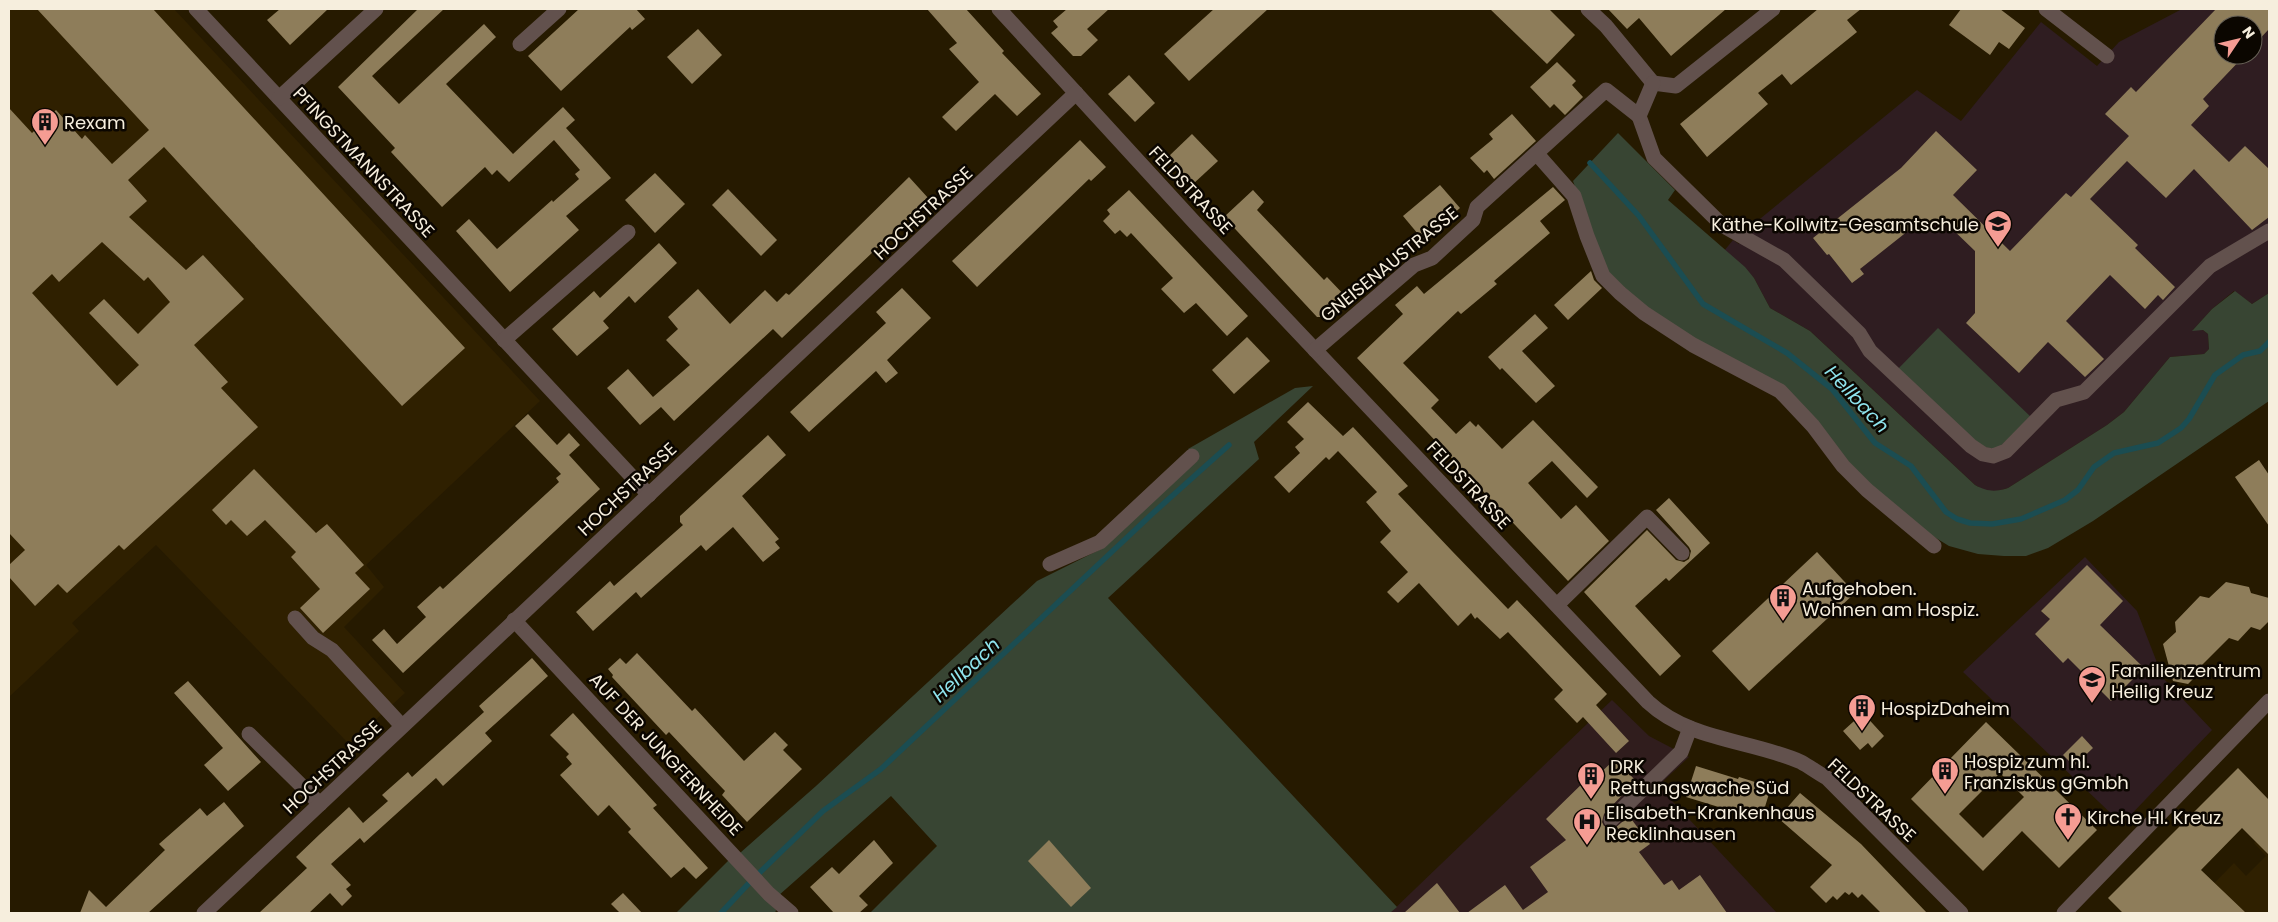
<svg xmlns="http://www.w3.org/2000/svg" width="2278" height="922" viewBox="0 0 2278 922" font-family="Poppins,sans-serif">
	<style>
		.built { fill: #2f2000 }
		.education { fill: #2f1d21; fill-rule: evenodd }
		.medical { fill: #301d1d }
		.green { fill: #384533 }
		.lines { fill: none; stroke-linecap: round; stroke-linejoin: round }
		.stream { stroke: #1b4d52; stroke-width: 5.5 }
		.building { fill: #8e7d5a; fill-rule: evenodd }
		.minor { stroke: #62514d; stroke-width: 15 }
		.labels { text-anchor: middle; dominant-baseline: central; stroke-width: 5; stroke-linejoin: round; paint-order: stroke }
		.poi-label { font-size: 18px; fill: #f6eedd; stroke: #0b0600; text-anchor: start }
		.street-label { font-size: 18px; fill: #f6eedd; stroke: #0b0600 }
		.water-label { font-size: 19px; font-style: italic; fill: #8ee3ec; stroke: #0b0600 }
	</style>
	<rect width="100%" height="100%" fill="#261a00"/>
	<!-- built -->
	<g class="built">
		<polygon points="9,9 174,9 540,401 366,565 384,587 344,627 405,693 349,744 156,545 72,623 79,631 9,697"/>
		<polygon points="2269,827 2269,913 2185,913 2234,863 2246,876 2266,856 2254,843"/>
	</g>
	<!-- education -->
	<g class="education">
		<path d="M 2182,9 L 2269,9 L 2269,293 L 2252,304 L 2234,291 L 2212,309 L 2193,330 L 2203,330 L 2208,334 L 2209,349 L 2204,354 L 2170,357 L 2124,412 L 2107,425 L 2008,488 L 1994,492 L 1984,490 L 1975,485 L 1810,331 L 1770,308 L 1754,278 L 1724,251 L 1733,240 L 1739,244 L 1750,227 L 1917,90 L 1961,121 L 2041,22 L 2097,66 L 2119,42 ZM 2223,25 L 2253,25 L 2253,55 L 2223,55 Z"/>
		<polygon points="2085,557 2137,611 2163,678 2212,730 2122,824 1963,672"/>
	</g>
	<!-- medical -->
	<polygon class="medical" points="1612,700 1649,736 1689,757 1658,786 1777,913 1390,913"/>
	<!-- green -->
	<g class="green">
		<path d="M 1618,133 L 1675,190 L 1668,200 L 1745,267 L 1754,278 L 1770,308 L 1810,331 L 1975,485 C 1988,492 1995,492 2008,488 L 2107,425 L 2124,412 L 2170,357 L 2204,354 L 2209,349 L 2208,334 L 2203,330 L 2192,331 L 2212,309 L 2235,291 L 2252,304 L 2269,293 L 2269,401 L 2093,521 L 2048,548 L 2026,556 L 2004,556 L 1978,554 L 1949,546 L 1931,535 L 1855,475 L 1803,408 L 1646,311 L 1606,274 L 1573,181 Z"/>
		<polygon points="1938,328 2032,418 1997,449 1982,447 1897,370"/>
		<polygon points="1313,386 1254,442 1259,459 1108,598 1397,907 1390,913 870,913 937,846 891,796 778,896 740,853 816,786 1037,581 1103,548 1198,460 1188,449 1295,388"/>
		<polygon points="730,859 776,910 775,913 676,913"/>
	</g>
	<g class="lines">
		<!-- stream -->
		<g class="stream">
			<polyline points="1590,163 1639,216 1703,304 1787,353 1832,389 1875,443 1911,466 1946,512 1957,519 1970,523 1992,524 2021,519 2065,500 2078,490 2094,467 2114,453 2158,443 2181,428 2189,419 2215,375 2243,355 2260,351 2269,342"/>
			<polyline points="721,913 750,882 823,811 881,769 1152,514 1229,445"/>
		</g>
	</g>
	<!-- building -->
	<g class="building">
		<path d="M 37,9 L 153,9 L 465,348 L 402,406 L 164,147 L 128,180 L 147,201 L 129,217 L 186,270 L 203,255 L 244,299 L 194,345 L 228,382 L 221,388 L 258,427 L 124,550 L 119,545 L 67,593 L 58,584 L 35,606 L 9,577 L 9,565 L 25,550 L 9,533 L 9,108 L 32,133 L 56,110 L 82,139 L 85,135 L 112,164 L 149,130 ZM 102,242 L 144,281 L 148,277 L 170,302 L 138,334 L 104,299 L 89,313 L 139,365 L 117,386 L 32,293 L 52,274 L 59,282 Z"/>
		<polygon points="280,9 328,9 290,45 267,20"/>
		<polygon points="418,9 444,9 372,76 399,104 484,24 496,37 446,84 513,154 563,107 575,120 566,128 611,178 566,216 579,230 510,292 456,231 469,219 497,249 552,200 553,202 579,179 575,174 580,170 554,140 509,182 497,170 492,175 485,167 442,207 391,152 395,148 338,87"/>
		<polygon points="579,9 636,9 645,19 632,30 630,27 561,91 528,56"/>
		<polygon points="927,9 966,9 1004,51 1002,53 1041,94 1017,116 995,94 956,131 942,117 979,82 949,49 957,43"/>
		<polygon points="1067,9 1109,9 1087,29 1098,40 1081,56 1073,56 1051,33 1058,27 1053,21"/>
		<polygon points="1214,9 1268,9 1189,81 1164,54"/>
		<polygon points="1490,9 1549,9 1575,35 1547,64"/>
		<polygon points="1608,9 1726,9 1671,56 1639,18 1627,29"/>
		<polygon points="1818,9 1861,9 1847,20 1857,32 1791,85 1782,74 1758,93 1768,104 1707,157 1680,124"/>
		<polygon points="1961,9 2000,9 2025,28 2009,49 1999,42 1990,55 1949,25"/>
		<polygon points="2216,9 2269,9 2269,29 2253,46 2253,25 2223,25 2223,55 2245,55 2203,99 2209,106 2191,125 2229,162 2245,146 2269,169 2269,217 2252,230 2194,169 2166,198 2127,161 2090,199 2138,245 2135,248 2175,287 2163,300 2158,295 2145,309 2110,275 2066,321 2104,359 2085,377 2048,342 2019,373 1966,323 1975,313 1975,251 1947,224 1918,223 1860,269 1864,274 1852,283 1829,254 1827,255 1813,238 1901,168 1936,131 1977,170 1953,195 2010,251 2066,193 2071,197 2129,136 2105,114 2131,87 2136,92"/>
		<polygon points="698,29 722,55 692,84 667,57"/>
		<polygon points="1557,62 1576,81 1572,85 1583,97 1565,115 1554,104 1550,108 1530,87"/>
		<polygon points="1129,75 1155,103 1135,122 1108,94"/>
		<polygon points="1512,114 1536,141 1494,179 1487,170 1484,173 1470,158 1493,139 1489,134"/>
		<polygon points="1192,134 1218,161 1193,184 1168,157"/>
		<polygon points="1080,140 1106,167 1091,181 1089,179 977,287 952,261"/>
		<polygon points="655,173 685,204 655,233 625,200"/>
		<polygon points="909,177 929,199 782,338 773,329 674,421 661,407 640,425 607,388 628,369 653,397 690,365 666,340 678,329 668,317 698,289 730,324 765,290 777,302 786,293 789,295"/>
		<polygon points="1440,185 1460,208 1423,240 1403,216"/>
		<polygon points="1553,187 1565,200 1540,221 1550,233 1494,281 1497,284 1461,314 1458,311 1403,363 1439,400 1431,408 1456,434 1470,421 1476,427 1478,424 1502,449 1533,420 1598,487 1587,498 1552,461 1528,483 1561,519 1576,505 1609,541 1568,581 1357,358 1403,314 1395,305 1417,286 1424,294"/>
		<polygon points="728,189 777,240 761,256 712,205"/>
		<polygon points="1129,190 1248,316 1227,336 1196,303 1184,313 1161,289 1173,278 1131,233 1127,237 1120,230 1115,234 1103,221 1110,214 1107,210"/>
		<polygon points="1253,190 1264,202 1257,210 1324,280 1327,277 1347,298 1326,317 1317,317 1224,217"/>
		<polygon points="659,243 677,263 635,303 629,296 603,321 609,328 577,356 552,329 594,291 600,298"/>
		<polygon points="1591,271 1594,280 1602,288 1568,320 1554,305"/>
		<polygon points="902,288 931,318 887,360 898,373 886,383 876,371 809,432 790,412 886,323 876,312"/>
		<polygon points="1535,314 1548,328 1522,351 1555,386 1536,403 1502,368 1500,370 1488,357"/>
		<polygon points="1247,337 1270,361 1234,394 1212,370"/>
		<polygon points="1308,402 1343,436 1353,427 1408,486 1398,494 1452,551 1508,609 1517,600 1607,694 1596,705 1629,741 1616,753 1583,717 1577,723 1554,699 1563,690 1508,632 1500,639 1477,617 1475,619 1471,613 1458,626 1419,583 1398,603 1387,592 1408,572 1380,542 1391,531 1366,502 1377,492 1338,451 1329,460 1326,457 1289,493 1274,477 1300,453 1295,447 1304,439 1287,422"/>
		<polygon points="528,414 557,445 569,433 580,445 569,455 600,489 403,673 372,640 384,629 397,644 426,617 417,607 440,586 443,589 559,482 556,478 561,474 515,426"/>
		<polygon points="768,435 786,455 742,496 779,539 775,542 780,548 763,562 733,527 706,551 701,545 641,598 636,592 593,631 576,612 610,581 614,586 683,525 680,522 680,516"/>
		<polygon points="2259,460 2269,475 2269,526 2235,477"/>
		<polygon points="254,469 316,533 327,524 364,565 355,573 370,589 323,633 300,608 320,589 291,557 296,552 265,520 247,536 231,520 226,525 212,510"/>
		<polygon points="1669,498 1710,543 1669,581 1666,578 1635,606 1681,656 1660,676 1584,592 1647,530 1676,560 1684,562 1689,559 1691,551 1689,547 1656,510"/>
		<polygon points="1817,552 1855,593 1749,691 1712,651"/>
		<polygon points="2087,565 2123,601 2100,625 2144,668 2111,701 2068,658 2063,663 2035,634 2050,619 2041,611"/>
		<polygon points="2226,582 2249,587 2251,593 2269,598 2269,621 2260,630 2251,627 2238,641 2229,638 2200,667 2201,671 2188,684 2173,681 2163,644 2176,632 2175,622 2200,596 2209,598"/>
		<polygon points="637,653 692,711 695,708 744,761 775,732 788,745 783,750 802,769 747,822 722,795 725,791 702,767 669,732 666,735 612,677 613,675 608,669 620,658 626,664"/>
		<polygon points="532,658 548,676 485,733 492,741 443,786 436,778 364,843 360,838 331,864 351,885 346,889 352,896 342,906 330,893 309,913 259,913 307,868 296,857 320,834 349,807 363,823 388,801 382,795 408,772 412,777 484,712 479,706"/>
		<polygon points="188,681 261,762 228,791 204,765 223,748 174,693"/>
		<polygon points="573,713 657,805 653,808 708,868 696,879 684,867 671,878 628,832 631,829 609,805 598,816 560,775 572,764 566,757 569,754 550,735"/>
		<polygon points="1863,713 1884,736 1872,748 1868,743 1860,750 1843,731"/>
		<path d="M 1986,722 L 2097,830 L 2059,868 L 2022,831 L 1983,871 L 1911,799 ZM 2000,773 L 2024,797 L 1983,838 L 1959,814 Z"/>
		<polygon points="2082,736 2093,748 2074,766 2063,755"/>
		<polygon points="1615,759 1636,781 1604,814 1602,822 1604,826 1614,829 1629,816 1650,844 1639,852 1664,885 1672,880 1679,890 1700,875 1727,913 1467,913 1505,885 1523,910 1548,892 1530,867 1566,840 1546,819 1590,776 1594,779"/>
		<polygon points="1696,766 1738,779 1739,777 1771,787 1761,820 1686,797"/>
		<polygon points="2238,768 2269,800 2269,855 2242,828 2201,870 2246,913 2123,913 2108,898"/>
		<polygon points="1800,793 1861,844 1927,913 1881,913 1862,894 1858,898 1852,892 1849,895 1845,892 1837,900 1833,896 1826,903 1810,887 1832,865 1778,818"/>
		<polygon points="224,802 244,826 148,913 80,913 89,890 106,907 165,850 159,844 200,808 207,816"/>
		<polygon points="874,840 893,863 859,896 868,905 859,913 834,913 810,887 832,867 839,874"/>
		<polygon points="1049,840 1091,888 1071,907 1028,861"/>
		<polygon points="1437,883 1460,913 1404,913"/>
		<polygon points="623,893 642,913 620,913 611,904"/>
	</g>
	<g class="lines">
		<!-- minor -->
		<g class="minor">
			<polyline points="196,9 649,495"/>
			<path d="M 999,9 L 1195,223 L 1648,702 C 1690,741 1751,740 1801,762 C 1810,767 1818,773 1827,778 L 1961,913"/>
			<polyline points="1588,9 1606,26 1653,83"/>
			<polyline points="2046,9 2107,56"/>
			<polyline points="520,44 559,9"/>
			<polyline points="1653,83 1676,86 1773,9"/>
			<polyline points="279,98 376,9"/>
			<polyline points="1639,116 1654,158 1722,225 1784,260 1859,333 1870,351 1971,446 1983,454 1993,456 2006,451 2056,400 2084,392 2210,266 2269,231"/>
			<polyline points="1537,154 1574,196 1587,236 1603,276 1620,293 1644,313 1693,345 1780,391 1813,426 1843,466 1867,490 1934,546"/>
			<polyline points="504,340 628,232"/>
			<polyline points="1315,350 1414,265 1432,258 1473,220 1477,207 1606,90 1639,116 1653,83"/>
			<polyline points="1050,564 1100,542 1192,456"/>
			<polyline points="1557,605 1647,517 1682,553"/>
			<polyline points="295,618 313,638 332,650 402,726"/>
			<polyline points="514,620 769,894 791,913"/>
			<polyline points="249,734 320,804"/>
			<polyline points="1611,820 1681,752 1690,728"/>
			<polyline points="204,913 1076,93"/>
			<polyline points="2064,913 2269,701"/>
		</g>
	</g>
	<!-- icons -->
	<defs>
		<symbol id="building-pin" viewBox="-11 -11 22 30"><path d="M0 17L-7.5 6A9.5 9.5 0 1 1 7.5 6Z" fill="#f59c93" stroke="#0b0600"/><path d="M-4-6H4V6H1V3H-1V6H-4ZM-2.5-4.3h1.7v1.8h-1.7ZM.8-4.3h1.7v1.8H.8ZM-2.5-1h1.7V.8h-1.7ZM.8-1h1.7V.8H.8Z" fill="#111"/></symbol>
		<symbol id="school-pin" viewBox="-11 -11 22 30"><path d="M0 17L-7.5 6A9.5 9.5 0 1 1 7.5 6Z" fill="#f59c93" stroke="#0b0600"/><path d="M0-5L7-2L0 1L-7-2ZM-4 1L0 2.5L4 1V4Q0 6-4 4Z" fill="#111"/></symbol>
		<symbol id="church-pin" viewBox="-11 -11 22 30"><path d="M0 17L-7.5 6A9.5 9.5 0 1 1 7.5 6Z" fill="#f59c93" stroke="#0b0600"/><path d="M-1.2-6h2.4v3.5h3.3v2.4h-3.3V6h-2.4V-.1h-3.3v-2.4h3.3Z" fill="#111"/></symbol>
		<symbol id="hospital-pin" viewBox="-11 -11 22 30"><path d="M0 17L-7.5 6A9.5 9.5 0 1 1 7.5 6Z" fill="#f59c93" stroke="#0b0600"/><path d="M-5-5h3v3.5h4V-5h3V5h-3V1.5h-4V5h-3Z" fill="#111"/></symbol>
	</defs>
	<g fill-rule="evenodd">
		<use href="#building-pin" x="29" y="106" width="32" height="43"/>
		<use href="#school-pin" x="1982" y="208" width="32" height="43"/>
		<use href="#building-pin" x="1767" y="582" width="32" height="43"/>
		<use href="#school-pin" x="2076" y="664" width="32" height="43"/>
		<use href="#building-pin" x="1846" y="692" width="32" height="43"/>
		<use href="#building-pin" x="1929" y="755" width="32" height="43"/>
		<use href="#building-pin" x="1575" y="760" width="32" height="43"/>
		<use href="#church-pin" x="2052" y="801" width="32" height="43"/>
		<use href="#hospital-pin" x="1571" y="806" width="32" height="43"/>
	</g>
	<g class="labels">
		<!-- poi labels -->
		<g class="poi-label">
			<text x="64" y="122">Rexam</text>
			<text x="1979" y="224" text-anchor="end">Käthe-Kollwitz-Gesamtschule</text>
			<text x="1802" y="588">Aufgehoben.<tspan x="1802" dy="21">Wohnen am Hospiz.</tspan></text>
			<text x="2111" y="670">Familienzentrum<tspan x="2111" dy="21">Heilig Kreuz</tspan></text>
			<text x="1881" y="708">HospizDaheim</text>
			<text x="1964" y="761">Hospiz zum hl.<tspan x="1964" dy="21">Franziskus gGmbh</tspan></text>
			<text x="1610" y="766">DRK<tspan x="1610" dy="21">Rettungswache Süd</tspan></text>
			<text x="1606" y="812">Elisabeth-Krankenhaus<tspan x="1606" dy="21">Recklinhausen</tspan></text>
			<text x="2087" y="817">Kirche Hl. Kreuz</text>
		</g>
		<!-- street labels -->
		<g class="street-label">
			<text transform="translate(364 162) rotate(47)">PFINGSTMANNSTRASSE</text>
			<text transform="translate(1191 190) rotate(47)">FELDSTRASSE</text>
			<text transform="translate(923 213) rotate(-43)">HOCHSTRASSE</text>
			<text transform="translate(1389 264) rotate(-39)">GNEISENAUSTRASSE</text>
			<text transform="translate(1469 485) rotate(47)">FELDSTRASSE</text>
			<text transform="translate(627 489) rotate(-43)">HOCHSTRASSE</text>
			<text transform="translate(666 754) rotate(47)">AUF DER JUNGFERNHEIDE</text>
			<text transform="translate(332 767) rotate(-43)">HOCHSTRASSE</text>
			<text transform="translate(1872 800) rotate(43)">FELDSTRASSE</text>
		</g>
		<!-- water labels -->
		<g class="water-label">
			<text transform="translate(1857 399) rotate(47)">Hellbach</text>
			<text transform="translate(966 670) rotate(-43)">Hellbach</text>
		</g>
	</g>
	<!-- border -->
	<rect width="2278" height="922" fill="none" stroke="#f6eedd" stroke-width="20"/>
	<!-- north arrow -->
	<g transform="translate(2238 40) rotate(55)"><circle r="24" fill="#0b0600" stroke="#696358"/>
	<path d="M0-4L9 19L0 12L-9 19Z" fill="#f59c93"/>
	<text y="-8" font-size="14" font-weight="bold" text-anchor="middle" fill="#f6eedd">N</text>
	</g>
</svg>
